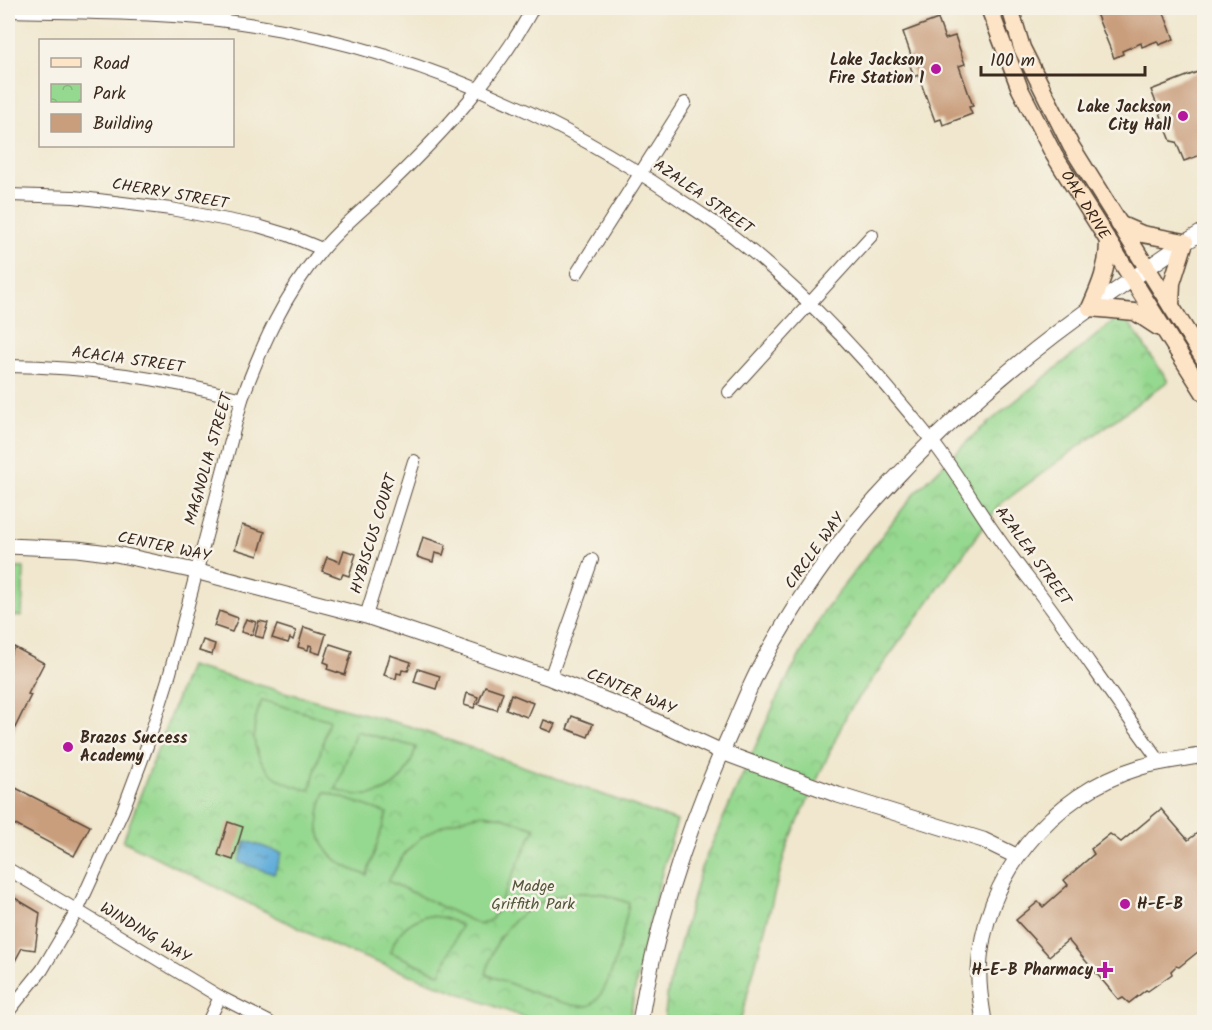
<svg xmlns="http://www.w3.org/2000/svg" width="1212" height="1030" viewBox="0 0 1212 1030" font-family="Kalam,sans-serif">
	<style>
		.park { fill: url(#park-crowns); stroke: #688156; stroke-width: 1.5 }
		.pitch { fill: #95d88f; stroke: #688156; stroke-width: 1.5 }
		.water { fill: url(#water-ripples); stroke: #4e6c7c; stroke-width: 1.5 }
		.building { fill: #c99e7d }
		.lines { fill: none; stroke-linecap: round; stroke-linejoin: round }
		.minor-casing { stroke: #564638; stroke-width: 14 }
		.tertiary-casing { stroke: #564638; stroke-width: 17 }
		.secondary-casing { stroke: #564638; stroke-width: 19 }
		.minor { stroke: #fff; stroke-width: 12 }
		.tertiary { stroke: #fff; stroke-width: 15 }
		.secondary { stroke: #fee4c6; stroke-width: 16 }
		.poi-dot { fill: #b5179e; stroke: #f7f3e8; stroke-width: 2 }
		.labels { text-anchor: middle; dominant-baseline: central; stroke-width: 5; stroke-linejoin: round; paint-order: stroke }
		.poi-label { font-size: 16px; font-weight: bold; fill: #3b2a1e; stroke: #f7f3e8; text-anchor: end }
		.street-label { font-size: 16px; fill: #3b2a1e; stroke: #f7f3e8 }
		.park-label { font-size: 16px; fill: #52563a; stroke: #f7f3e8 }
	</style>
	<defs>
		<pattern id="park-crowns" width="20" height="18" patternUnits="userSpaceOnUse" patternTransform="scale(1.5)"><rect width="20" height="18" fill="#95d88f"/><path d="M2 6a3 3 0 1 1 6 0M12 15a3 3 0 1 1 6 0" fill="none" stroke="#81ba7b"/></pattern>
		<pattern id="water-ripples" width="26" height="14" patternUnits="userSpaceOnUse" patternTransform="scale(1.5)"><rect width="26" height="14" fill="#61adda"/><path d="M2 4q2-2 4 0t4 0M15 11q2-2 4 0t4 0" fill="none" stroke="#518db0"/></pattern>
	</defs>
	<rect width="100%" height="100%" fill="#f7f3e8"/>
	<filter id="ink" filterUnits="userSpaceOnUse"><feTurbulence type="fractalNoise" baseFrequency=".0167" numOctaves="2"/><feDisplacementMap in="SourceGraphic" scale="12" xChannelSelector="R" yChannelSelector="G"/><feConvolveMatrix kernelMatrix="1 2 1 2 8 2 1 2 1" color-interpolation-filters="sRGB"/></filter>
	<filter id="wash" filterUnits="userSpaceOnUse"><feTurbulence type="fractalNoise" baseFrequency=".008" numOctaves="4" result="noise"/><feDisplacementMap in="SourceGraphic" scale="24" xChannelSelector="R" yChannelSelector="G"/><feGaussianBlur stdDeviation="1.35" result="paint"/><feColorMatrix in="noise" values="0 0 0 0 0 0 0 0 0 0 0 0 0 0 0 0 0 1.4 0 .05"/><feComposite in="paint" operator="in"/></filter>
	<g filter="url(#wash)">
		<rect width="100%" height="100%" fill="#f0e7ce"/>
		<!-- park -->
		<g class="park">
			<polygon points="1123,314 1168,381 999,505 847,714 787,846 740,1022 664,1022 668,989 701,868 778,696 824,611 914,494 977,432"/>
			<path d="M 189,666 L 409,726 L 677,821 C 656,888 641,954 629,1022 L 549,1022 L 531,1020 L 339,948 L 123,841 Z"/>
		</g>
		<!-- pitch -->
		<g class="pitch">
			<polygon points="8,568 24,568 22,616 8,616"/>
			<path d="M 262,700 L 329,720 L 310,790 C 261,782 242,746 262,700 Z"/>
			<path d="M 356,731 L 416,747 C 405,789 377,804 336,790 Z"/>
			<path d="M 325,792 L 387,813 L 367,875 C 323,862 309,834 325,792 Z"/>
			<path d="M 482,814 L 502,817 L 535,828 L 492,919 L 480,925 L 388,881 C 394,872 399,861 406,852 C 425,829 454,820 482,814 Z"/>
			<path d="M 569,893 L 600,893 L 629,903 C 625,923 610,1003 587,1006 C 568,1009 507,982 486,974 C 489,965 491,956 495,947 C 508,918 539,899 569,893 Z"/>
			<path d="M 425,916 C 439,916 449,918 461,926 L 440,974 L 390,952 C 397,933 406,923 425,916 Z"/>
		</g>
		<!-- water -->
		<polygon class="water" points="246,841 282,853 274,874 239,862"/>
		<g id="blocks">
			<!-- building -->
			<g class="building">
				<polygon points="1090,8 1162,8 1174,39 1159,45 1157,41 1142,47 1141,43 1122,51 1123,54 1114,58 1095,11 1092,12"/>
				<polygon points="938,19 945,39 955,36 965,64 959,66 973,106 969,107 972,114 943,125 941,119 935,121 918,75 914,77 907,57 911,55 903,32"/>
				<polygon points="1200,71 1204,84 1204,146 1200,148 1198,156 1184,161 1176,142 1171,141 1151,90"/>
				<polygon points="242,525 265,532 258,556 235,549"/>
				<polygon points="423,537 446,545 443,555 435,553 433,562 417,557"/>
				<polygon points="344,550 356,554 349,576 343,574 341,578 322,571 327,557 340,562"/>
				<polygon points="219,611 238,618 232,632 214,626"/>
				<polygon points="246,619 256,622 252,635 241,632"/>
				<polygon points="259,621 268,623 263,638 255,636"/>
				<polygon points="277,625 296,631 293,640 290,638 288,643 272,638"/>
				<polygon points="304,627 326,634 320,654 311,651 312,646 309,645 308,650 298,647"/>
				<polygon points="203,640 215,644 212,655 199,651"/>
				<polygon points="330,644 352,651 345,675 327,669 329,664 324,662"/>
				<polygon points="14,647 44,663 28,694 31,695 8,742 8,660"/>
				<polygon points="390,655 411,662 408,671 402,670 401,674 397,673 396,679 384,675"/>
				<polygon points="418,669 440,676 436,689 414,682"/>
				<polygon points="485,686 503,692 497,710 478,704"/>
				<polygon points="467,693 478,697 474,708 464,705"/>
				<polygon points="511,694 533,703 527,717 506,709"/>
				<polygon points="572,716 593,724 588,737 567,729"/>
				<polygon points="544,720 555,724 551,732 541,728"/>
				<polygon points="8,784 90,826 74,856 8,821"/>
				<polygon points="1161,809 1188,840 1200,831 1204,837 1204,947 1179,967 1176,966 1171,971 1172,974 1148,991 1146,990 1129,1003 1123,998 1119,1000 1068,940 1049,956 1016,920 1038,902 1043,907 1068,885 1064,880 1094,854 1091,849 1110,834 1121,842"/>
				<polygon points="228,822 243,827 233,860 218,855"/>
				<polygon points="8,894 40,913 35,950 22,948 15,961 8,957"/>
			</g>
		</g>
	</g>
	<g filter="url(#ink)">
		<use href="#blocks" fill-opacity="0" stroke="#564638" stroke-width="1.5"/>
		<g class="lines">
			<defs>
				<g id="minor">
					<path d="M 8,11 C 85,13 164,12 241,23 C 398,46 542,107 673,195 C 695,210 718,224 739,241 C 811,298 875,369 932,441 C 955,470 973,502 994,532 C 1013,560 1035,586 1055,614 C 1090,663 1125,714 1161,763"/>
					<polyline points="8,195 74,197 171,209 258,226 288,235 322,249"/>
					<polyline points="577,273 685,103"/>
					<path d="M 8,366 C 91,367 161,378 242,399"/>
					<polyline points="729,392 872,235"/>
					<polyline points="366,616 414,461"/>
					<polyline points="550,678 592,560"/>
					<polyline points="8,869 220,997 269,1022"/>
					<path d="M 8,1012 L 42,970 L 77,911 L 123,810 L 147,746 L 170,673 L 242,399 C 262,345 284,295 321,251 C 341,226 368,206 390,184 C 445,131 496,75 533,8"/>
					<polyline points="208,1022 220,997"/>
				</g>
				<g id="tertiary">
					<polyline points="8,546 77,549 116,554 195,571 366,616 550,678 640,714 722,752 838,795 983,840 1016,856"/>
					<path d="M 640,1022 C 656,923 688,826 730,734 C 740,711 749,687 761,665 C 793,606 832,548 876,499 C 945,423 1024,354 1108,296 C 1140,274 1171,250 1204,231"/>
					<path d="M 984,1022 C 982,1006 978,989 979,972 C 982,877 1051,794 1141,767 C 1161,761 1184,759 1204,755"/>
				</g>
				<g id="secondary">
					<path id="s1" d="M 989,8 L 1020,89 L 1054,155 L 1204,393"/>
					<polyline points="1010,8 1022,48 1071,146 1204,359"/>
					<polyline points="1119,224 1142,234 1185,242 1172,283 1171,306"/>
					<path d="M 1108,242 C 1108,267 1100,286 1090,308 L 1135,312 L 1158,327"/>
				</g>
			</defs>
			<!-- minor casing -->
			<use href="#minor" class="minor-casing"/>
			<!-- tertiary casing -->
			<use href="#tertiary" class="tertiary-casing"/>
			<!-- secondary casing -->
			<use href="#secondary" class="secondary-casing"/>
			<!-- minor -->
			<use href="#minor" class="minor"/>
			<!-- tertiary -->
			<use href="#tertiary" class="tertiary"/>
			<!-- secondary -->
			<use href="#secondary" class="secondary"/>
		</g>
	</g>
	<!-- markers -->
	<g class="poi-dot">
		<circle cx="936" cy="69" r="6"/>
		<circle cx="1183" cy="116" r="6"/>
		<circle cx="68" cy="747" r="6"/>
		<circle cx="1125" cy="904" r="6"/>
		<path d="M1102 961h6v6h6v6h-6v6h-6v-6h-6v-6h6z"/>
	</g>
	<g class="labels">
		<!-- poi labels -->
		<g class="poi-label">
			<text x="924" y="60">Lake Jackson<tspan x="924" dy="18">Fire Station 1</tspan></text>
			<text x="1171" y="107">Lake Jackson<tspan x="1171" dy="18">City Hall</tspan></text>
			<text x="80" y="738" text-anchor="start">Brazos Success<tspan x="80" dy="18">Academy</tspan></text>
			<text x="1137" y="904" text-anchor="start">H-E-B</text>
			<text x="1093" y="970">H-E-B Pharmacy</text>
		</g>
		<!-- street labels -->
		<g class="street-label">
			<text transform="translate(170 194) rotate(10)">CHERRY STREET</text>
			<text transform="translate(703 197) rotate(35)">AZALEA STREET</text>
			<text stroke="none"><textPath href="#s1" startOffset="220">OAK DRIVE</textPath></text>
			<text transform="translate(128 360) rotate(8)">ACACIA STREET</text>
			<text transform="translate(209 459) rotate(-74)">MAGNOLIA STREET</text>
			<text transform="translate(374 534) rotate(-73)">HYBISCUS COURT</text>
			<text transform="translate(164 547) rotate(12)">CENTER WAY</text>
			<text transform="translate(815 551) rotate(-54)">CIRCLE WAY</text>
			<text transform="translate(1033 556) rotate(54)">AZALEA STREET</text>
			<text transform="translate(631 692) rotate(23)">CENTER WAY</text>
			<text transform="translate(145 933) rotate(31)">WINDING WAY</text>
		</g>
		<!-- park labels -->
		<g class="park-label">
			<text x="533" y="886">Madge<tspan x="533" dy="18">Griffith Park</tspan></text>
		</g>
	</g>
	<!-- margin -->
	<rect width="1212" height="1030" fill="none" stroke="#f7f3e8" stroke-width="30"/>
	<!-- legend -->
	<rect x="39" y="39" width="195" height="108" fill="#f7f3e8" stroke="#aca397" stroke-width="1.5"/>
	<rect x="51" y="58" width="30" height="9" fill="#fee4c6" stroke="#aca397" stroke-width="1.5"/>
	<text x="93" y="69" font-size="18" fill="#3b2a1e">Road</text>
	<rect x="51" y="84" width="30" height="18" fill="url(#park-crowns)" stroke="#aca397" stroke-width="1.5"/>
	<text x="93" y="99" font-size="18" fill="#3b2a1e">Park</text>
	<rect x="51" y="114" width="30" height="18" fill="#c99e7d" stroke="#aca397" stroke-width="1.5"/>
	<text x="93" y="129" font-size="18" fill="#3b2a1e">Building</text>
	<!-- scale -->
	<path d="M981 66v9h164v-9" fill="none" stroke="#3b2a1e" stroke-width="3"/>
	<text x="990" y="66" font-size="18" fill="#3b2a1e" stroke="#f7f3e8" stroke-width="4.5" paint-order="stroke">100 m</text>
</svg>
